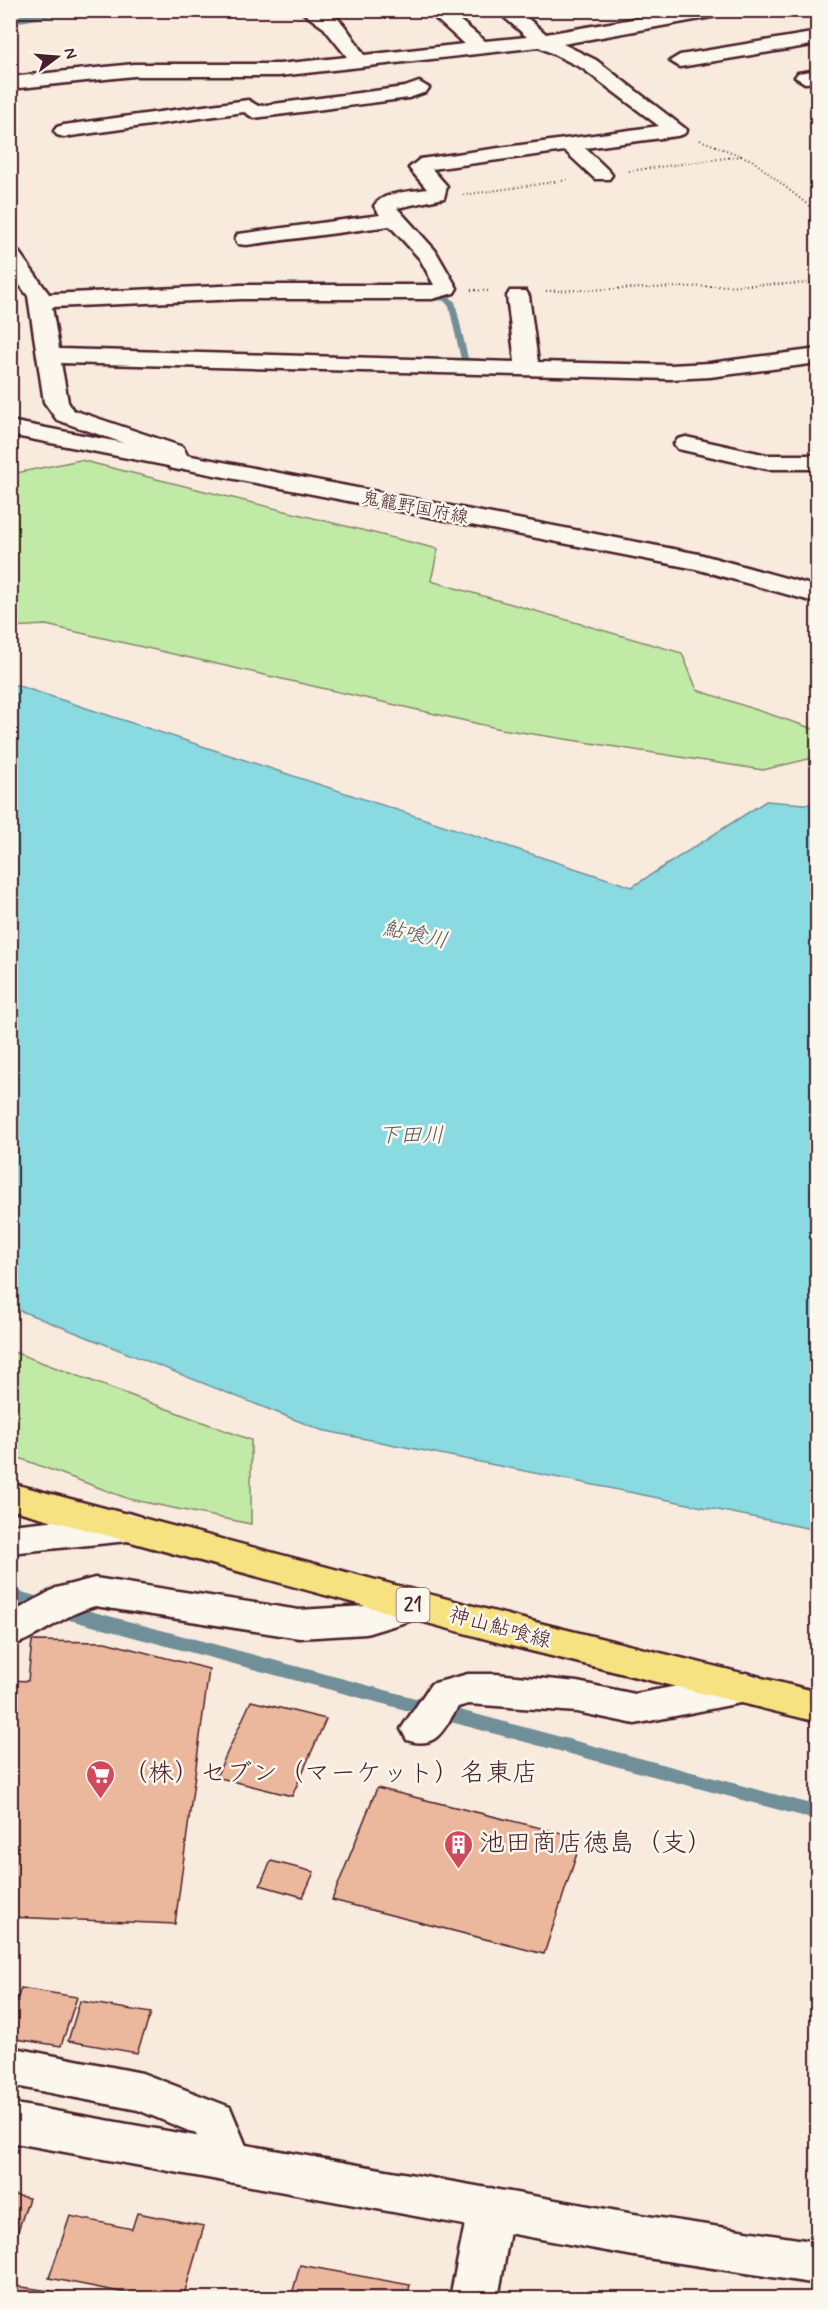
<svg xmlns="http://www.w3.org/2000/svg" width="828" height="2309" viewBox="0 0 828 2309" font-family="Mynerve,'Klee One',sans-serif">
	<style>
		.green { fill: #c0eaa6; stroke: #858468; stroke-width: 1.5 }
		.water { fill: #89dae1; stroke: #708f98; stroke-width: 1.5 }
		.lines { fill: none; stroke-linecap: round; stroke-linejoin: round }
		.stream-far1 { stroke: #708f98; stroke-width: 7 }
		.stream { stroke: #708f98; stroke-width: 14 }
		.building { fill: #ebb89d; stroke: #4a1f2b; stroke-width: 1.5 }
		.street-casing { stroke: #4a1f2b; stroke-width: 5 }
		.secondary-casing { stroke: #4a1f2b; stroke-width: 5 }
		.primary-casing { stroke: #4a1f2b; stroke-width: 5 }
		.path { stroke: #4a1f2b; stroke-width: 2; stroke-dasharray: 1 3; stroke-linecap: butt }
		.street { fill: #fbf7ec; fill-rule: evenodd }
		.secondary { fill: #fbf7ec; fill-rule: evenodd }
		.primary { fill: #f7e281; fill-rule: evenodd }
		.labels { text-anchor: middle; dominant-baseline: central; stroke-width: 5; stroke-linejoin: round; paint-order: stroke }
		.far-street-label { font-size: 18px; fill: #4a1f2b; stroke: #fbf7ec }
		.shield { fill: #fbf7ec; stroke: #7f6065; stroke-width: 1.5 }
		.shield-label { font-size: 20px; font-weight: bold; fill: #4a1f2b }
		.street-label { font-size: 21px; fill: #4a1f2b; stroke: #fbf7ec }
		.water-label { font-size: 22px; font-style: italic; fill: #5d5762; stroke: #fbf7ec }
		.near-poi-label { font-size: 26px; fill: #4a1f2b; stroke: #fbf7ec; text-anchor: start }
	</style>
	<rect width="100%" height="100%" fill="#f8eadc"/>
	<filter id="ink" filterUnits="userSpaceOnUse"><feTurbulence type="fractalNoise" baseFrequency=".0167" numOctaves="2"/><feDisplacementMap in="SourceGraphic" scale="12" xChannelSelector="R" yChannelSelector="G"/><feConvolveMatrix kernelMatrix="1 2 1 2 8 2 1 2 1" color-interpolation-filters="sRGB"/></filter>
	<g filter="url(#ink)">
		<!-- green -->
		<g class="green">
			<polygon points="80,460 438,549 431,581 682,653 697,690 817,730 817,757 763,770 501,729 46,625 11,627 11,474"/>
			<polygon points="11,1351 251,1440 251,1524 129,1499 11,1455"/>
		</g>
		<!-- water -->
		<polygon class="water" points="10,683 632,887 766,801 817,805 817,1530 321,1430 11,1307"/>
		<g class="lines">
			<!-- stream-far1 -->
			<g class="stream-far1">
				<polyline points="10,20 71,10"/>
				<polyline points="426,297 445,297 452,304 465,361 478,362"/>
			</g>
			<!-- stream -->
			<g class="stream">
				<polyline points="10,1596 45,1606"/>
				<polyline points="63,1611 818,1813"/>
			</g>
		</g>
		<!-- building -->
		<g class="building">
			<polygon points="32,1641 105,1642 209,1669 175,1924 10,1917 10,1680 28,1681"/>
			<polygon points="251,1701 326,1719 292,1796 216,1777"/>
			<polygon points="377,1788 582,1838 544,1954 332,1900"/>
			<polygon points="271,1861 314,1872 303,1897 260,1885"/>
			<polygon points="21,1988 77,1997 61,2046 10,2038 10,2020"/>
			<polygon points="80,2001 151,2013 137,2053 68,2041"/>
			<polygon points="10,2194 29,2198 10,2255"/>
			<polygon points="137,2213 204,2226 183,2298 151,2298 49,2278 70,2216 132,2229"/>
			<polygon points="300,2265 410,2285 407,2298 291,2298"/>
			<polygon points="15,2286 63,2293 62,2298 11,2298"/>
		</g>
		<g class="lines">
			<defs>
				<g id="street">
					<path d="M 299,10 C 307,10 315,9 323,10 C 340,13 355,41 364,55 L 464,44 L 426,10 L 447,10 L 485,41 L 527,37 L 496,10 L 518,10 L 546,34 L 685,10 L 726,10 L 717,16 L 563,44 L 596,60 L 687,130 L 684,134 L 677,136 L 585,148 L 609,171 L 612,175 L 609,179 L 595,179 L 565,151 L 432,169 L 447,186 L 444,198 L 397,208 L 435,250 L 457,288 L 454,293 L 432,299 L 241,299 L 52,307 L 59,349 L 515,362 L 507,296 L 510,291 L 526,291 L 529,296 L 538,362 L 670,365 L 710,363 L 818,349 L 818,363 L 710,377 L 670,379 L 61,363 L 68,402 L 73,410 L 183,447 L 191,463 L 188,468 L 179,470 L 170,468 L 164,457 L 57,420 L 44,402 L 28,296 L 10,272 L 10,250 L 18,251 L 49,294 L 241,285 L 434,285 L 420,259 L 390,226 L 246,245 L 238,244 L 235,239 L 238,234 L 246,233 L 380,215 L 374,206 C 384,191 410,192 427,189 L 409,168 L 420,159 L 659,126 L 582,68 L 539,47 L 279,76 L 134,76 L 10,89 L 10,77 L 134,64 L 279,64 L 347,57 L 324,28 Z"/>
					<polygon points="818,32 818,44 680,67 670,61 680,55"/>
					<polygon points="818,70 818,82 805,83 795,77 798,73"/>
					<polygon points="419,82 429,88 426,92 409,98 254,118 244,112 64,137 57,135 54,131 57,127 64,125 248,100 258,106 405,87"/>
					<polygon points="686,437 767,455 818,455 818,469 767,469 678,449 674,444 678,439"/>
					<polygon points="128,1513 141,1517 147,1527 141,1537 128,1541 10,1553 10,1525"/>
					<path d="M 95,1578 L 299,1610 L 366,1606 L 415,1591 L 429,1595 L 434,1605 L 429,1615 L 366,1634 L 299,1638 L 95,1606 C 64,1614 41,1637 10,1646 L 10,1614 L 56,1588 Z"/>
					<path d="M 746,1673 L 760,1677 L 766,1688 L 760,1699 L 635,1724 L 577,1712 L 468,1704 L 458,1707 C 443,1729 438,1750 407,1740 L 401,1729 L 431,1684 L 468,1674 L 496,1674 L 577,1682 L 635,1694 Z"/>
					<polygon points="10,2047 142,2073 230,2107 253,2163 246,2177 230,2183 214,2177 196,2134 138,2110 10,2085"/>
					<polygon points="491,2188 507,2194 514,2209 498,2298 450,2298 468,2209 475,2194"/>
				</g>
				<g id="secondary">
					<polygon points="10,421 699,554 818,587 818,603 696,569 10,435"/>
					<polygon points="10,2103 634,2214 818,2242 818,2284 634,2256 10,2142"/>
				</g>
				<polygon id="primary" points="10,1483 519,1618 818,1692 818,1722 519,1648 10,1509"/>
			</defs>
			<!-- street casing -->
			<use href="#street" class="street-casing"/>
			<!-- secondary casing -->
			<use href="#secondary" class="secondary-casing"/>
			<!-- primary casing -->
			<use href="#primary" class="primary-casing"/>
			<!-- path -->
			<g class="path">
				<polyline points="700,140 752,160 818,213"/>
				<polyline points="629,171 741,156"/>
				<polyline points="463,195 568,180"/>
				<polyline points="471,290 490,291"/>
				<polyline points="546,291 818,283"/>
			</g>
			<!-- street -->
			<use href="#street" class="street"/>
			<!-- secondary -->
			<use href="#secondary" class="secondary"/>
			<!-- primary -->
			<use href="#primary" class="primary"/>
		</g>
	</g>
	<!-- icons -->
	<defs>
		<symbol id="supermarket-pin" viewBox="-11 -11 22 30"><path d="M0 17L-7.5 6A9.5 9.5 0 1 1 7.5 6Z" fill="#d1495b" stroke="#fbf7ec"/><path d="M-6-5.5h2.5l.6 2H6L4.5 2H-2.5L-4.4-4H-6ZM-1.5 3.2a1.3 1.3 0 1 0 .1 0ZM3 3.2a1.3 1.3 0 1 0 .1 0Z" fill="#fff"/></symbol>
		<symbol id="building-pin" viewBox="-11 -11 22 30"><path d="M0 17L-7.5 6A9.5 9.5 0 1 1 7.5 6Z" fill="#d1495b" stroke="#fbf7ec"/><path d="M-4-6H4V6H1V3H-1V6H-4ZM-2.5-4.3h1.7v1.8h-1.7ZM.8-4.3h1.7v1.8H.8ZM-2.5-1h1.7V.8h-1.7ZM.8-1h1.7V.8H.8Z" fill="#fff"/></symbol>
	</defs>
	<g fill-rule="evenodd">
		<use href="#supermarket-pin" x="84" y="1758" width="33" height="45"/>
		<use href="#building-pin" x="442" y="1828" width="33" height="45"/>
	</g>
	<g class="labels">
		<!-- far-street labels -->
		<g class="far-street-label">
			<text transform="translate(415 508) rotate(11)">鬼籠野国府線</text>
		</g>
		<!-- shield labels -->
		<rect class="shield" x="396.5" y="1588" width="33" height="34" rx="4.5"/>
		<g class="shield-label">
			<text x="413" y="1605">21</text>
		</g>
		<!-- street labels -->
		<g class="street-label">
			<text transform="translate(500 1628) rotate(15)">神山鮎喰線</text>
		</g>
		<!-- water labels -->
		<g class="water-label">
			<text transform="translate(415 935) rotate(12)">鮎喰川</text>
			<text x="411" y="1136">下田川</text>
		</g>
		<!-- near-poi labels -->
		<g class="near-poi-label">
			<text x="122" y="1774">（株）セブン（マーケット）名東店</text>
			<text x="479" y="1844">池田商店徳島（支）</text>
		</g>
	</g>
	<!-- margin -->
	<rect width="828" height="2309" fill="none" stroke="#fbf7ec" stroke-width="36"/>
	<rect x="18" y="18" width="792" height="2273" fill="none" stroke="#4a1f2b" stroke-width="2" filter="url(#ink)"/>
	<!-- north arrow -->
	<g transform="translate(57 57) rotate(74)" stroke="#fbf7ec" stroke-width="4.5" paint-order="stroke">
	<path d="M0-4.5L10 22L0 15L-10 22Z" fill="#4a1f2b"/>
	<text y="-9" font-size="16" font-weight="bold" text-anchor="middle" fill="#4a1f2b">N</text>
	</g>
</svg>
